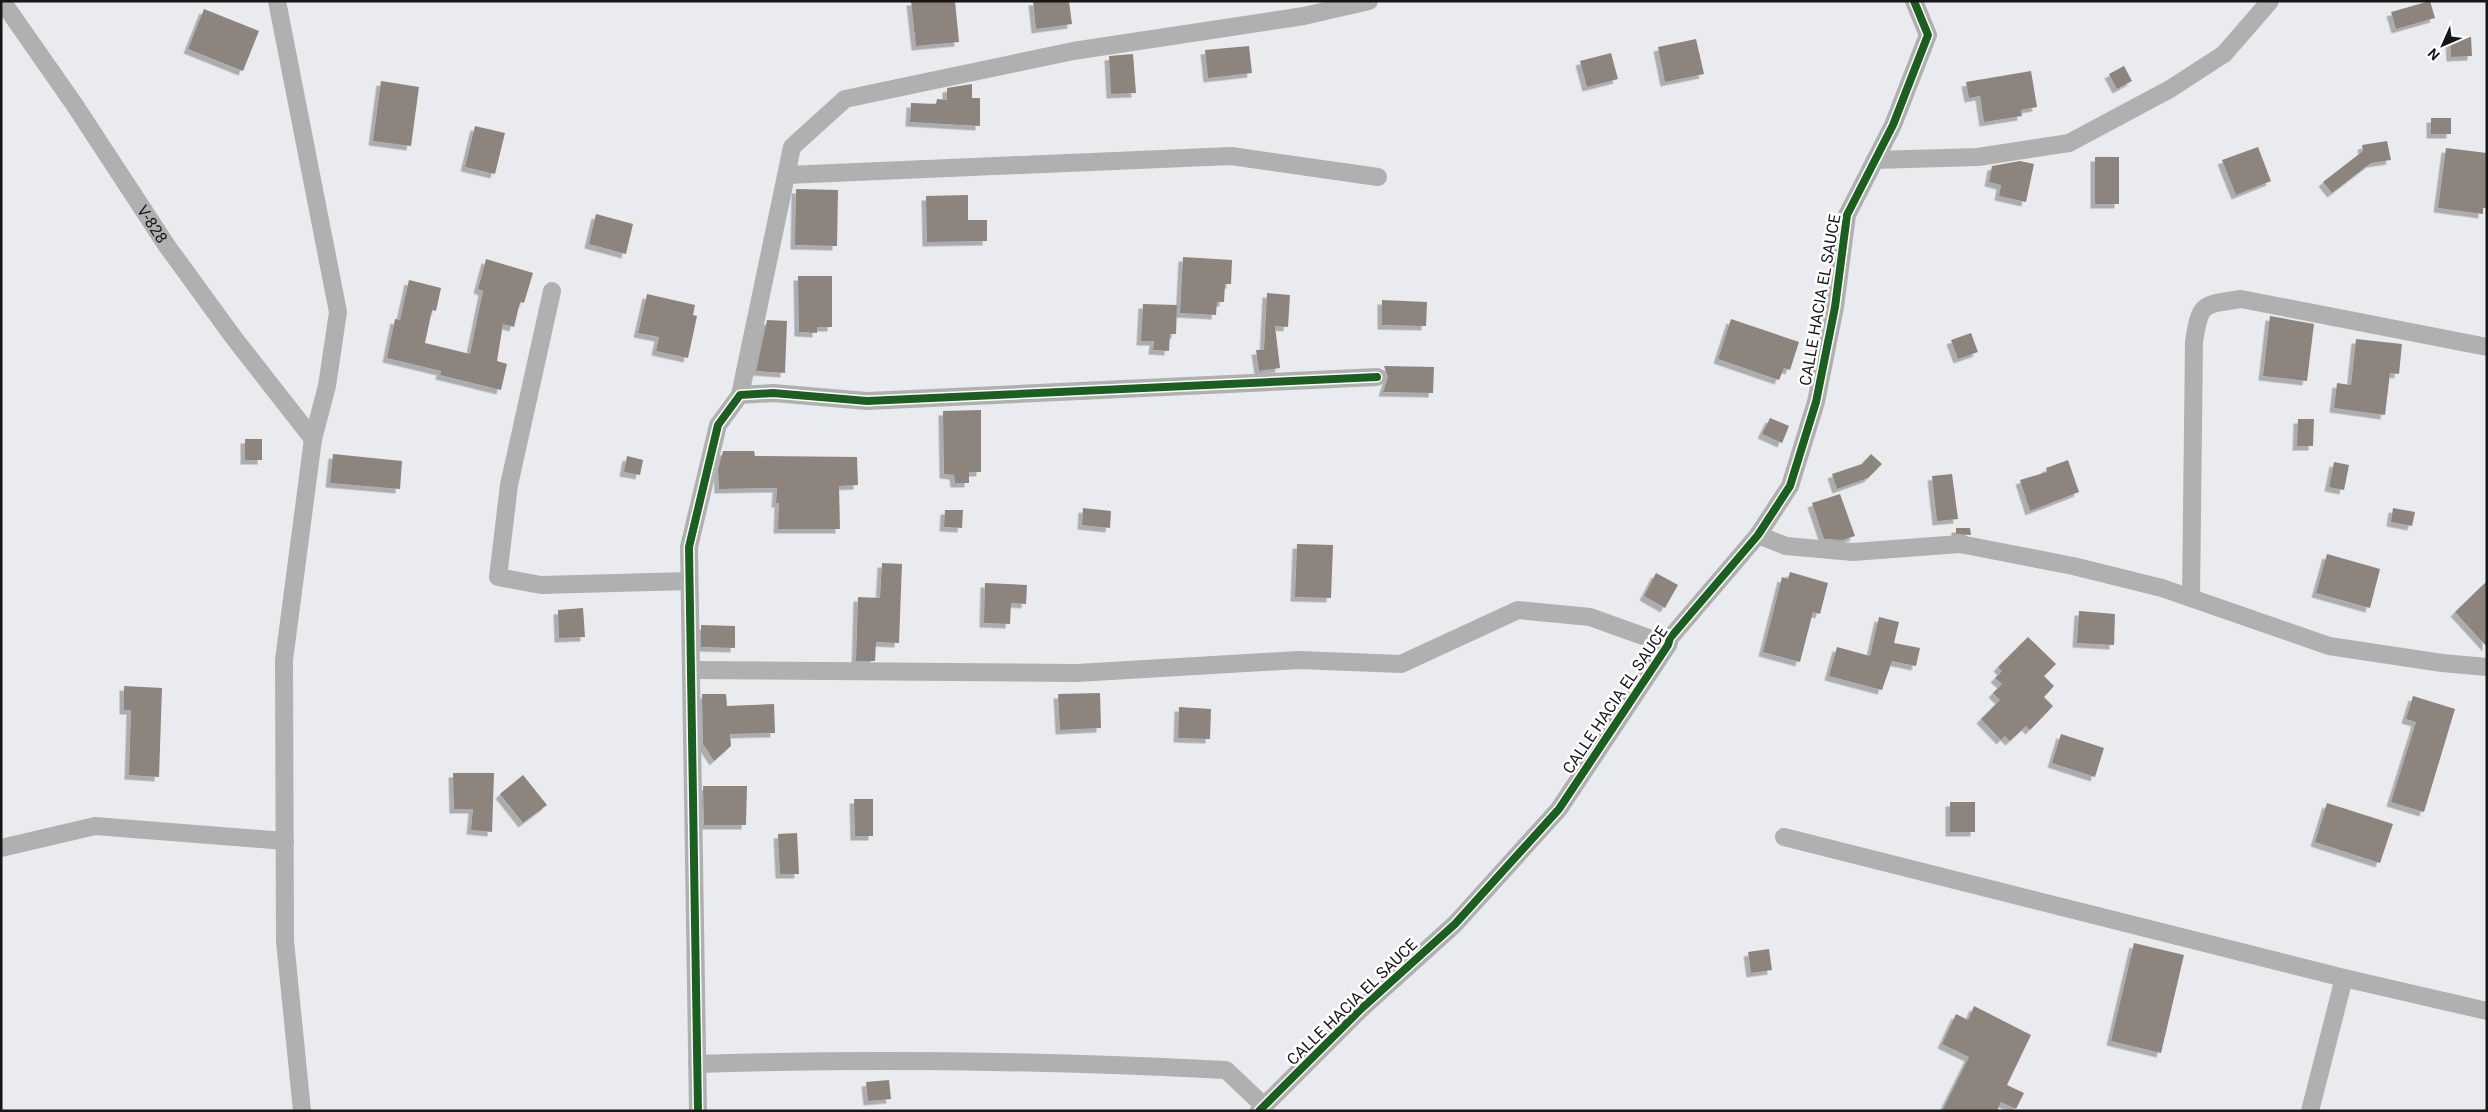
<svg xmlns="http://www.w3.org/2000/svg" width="2488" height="1112" viewBox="0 0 2488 1112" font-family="Roboto,sans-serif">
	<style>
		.building { fill: #8d847d; filter: url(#shadow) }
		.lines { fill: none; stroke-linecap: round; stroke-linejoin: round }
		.minor { stroke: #b0b0b0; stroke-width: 18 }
		.cycleway-casing { stroke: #fff; stroke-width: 11 }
		.cycleway { stroke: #1b5e20; stroke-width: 8 }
		.labels { text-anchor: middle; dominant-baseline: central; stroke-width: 5; stroke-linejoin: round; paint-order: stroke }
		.street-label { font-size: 16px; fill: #151618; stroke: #fff }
	</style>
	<defs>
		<filter id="shadow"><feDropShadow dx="-4.5" dy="4.5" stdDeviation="0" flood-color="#0004"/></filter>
	</defs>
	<rect width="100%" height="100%" fill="#e9ebee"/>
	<!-- building -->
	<g class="building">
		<polygon points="911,1 955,1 959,42 916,46"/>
		<polygon points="1033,1 1069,1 1072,24 1036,29"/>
		<polygon points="2430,1 2435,18 2396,29 2391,12"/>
		<polygon points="204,9 259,31 243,71 188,49"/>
		<polygon points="2471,37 2472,56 2451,57 2450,38"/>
		<polygon points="1696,39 1704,74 1665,82 1658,47"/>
		<polygon points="1249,46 1252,73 1208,78 1205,50"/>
		<polygon points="1611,53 1618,79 1587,87 1580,61"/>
		<polygon points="1133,54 1136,93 1111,94 1109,56"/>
		<polygon points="2124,66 2132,81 2117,89 2109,74"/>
		<polygon points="2031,71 2037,107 2021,110 2022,116 1984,122 1980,96 1969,98 1966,82"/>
		<polygon points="381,81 419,87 411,146 373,141"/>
		<polygon points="972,84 972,98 980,98 980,126 910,122 911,103 936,104 937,99 947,100 947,88"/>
		<rect x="2431" y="118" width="20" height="16"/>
		<polygon points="475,126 505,133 495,174 465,167"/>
		<polygon points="2387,141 2391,160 2371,163 2332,193 2323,182 2363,151 2362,145"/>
		<polygon points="2258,147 2271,181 2236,195 2222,160"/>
		<polygon points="2446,148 2487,153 2487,208 2483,208 2483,214 2438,208"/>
		<rect x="2095" y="157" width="24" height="47"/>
		<polygon points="2020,161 2034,164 2026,202 1999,196 2001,185 1989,182 1992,166"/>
		<polygon points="796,189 838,190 837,246 795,245"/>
		<polygon points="968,195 968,220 987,220 987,241 927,242 926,196"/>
		<polygon points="596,214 633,224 626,254 589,244"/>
		<polygon points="1183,257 1232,260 1231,284 1225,284 1224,302 1217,302 1216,315 1180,313"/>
		<polygon points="486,259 533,273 524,303 520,302 514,327 503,324 497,361 507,364 501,390 440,375 441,371 387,358 395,319 400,320 409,280 441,288 436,311 432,310 425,343 470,354 483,291 478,289"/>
		<polygon points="798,276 832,276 832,327 817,327 817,333 799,332"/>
		<polygon points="1267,293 1290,295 1288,327 1275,326 1280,368 1259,371 1256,350 1264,350"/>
		<polygon points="647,294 695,305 693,315 697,316 688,358 656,351 659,337 638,333"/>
		<polygon points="1382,300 1427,302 1426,326 1382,325"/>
		<polygon points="1143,304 1177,305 1176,334 1170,334 1169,351 1153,350 1154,341 1141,341"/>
		<polygon points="2270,316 2314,324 2307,381 2263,376"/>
		<polygon points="1731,319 1799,342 1790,370 1784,368 1779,380 1718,359"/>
		<polygon points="767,320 787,321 785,373 756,371"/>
		<polygon points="1971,333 1978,352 1958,359 1951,340"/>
		<polygon points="2356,339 2402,344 2399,374 2390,373 2385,415 2334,408 2337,383 2351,385"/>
		<polygon points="1384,366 1434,367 1433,393 1383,392 1388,377"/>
		<polygon points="981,410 981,472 969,472 969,483 955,483 954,475 944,474 943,411"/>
		<polygon points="1770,418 1789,426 1782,443 1762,434"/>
		<polygon points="2298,419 2314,419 2313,446 2297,446"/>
		<rect x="245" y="439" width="17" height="21"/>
		<polygon points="723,451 754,451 755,456 857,457 858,485 839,486 840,529 778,529 779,503 776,503 777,488 719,489 718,469"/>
		<polygon points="333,454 402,461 400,489 330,483"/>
		<polygon points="1871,454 1882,464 1868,478 1837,489 1832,474 1862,464"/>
		<polygon points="627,456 643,460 640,475 624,472"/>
		<polygon points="2068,460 2079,492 2030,511 2020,480 2047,472 2046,468"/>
		<polygon points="2334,462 2349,465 2344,490 2329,487"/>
		<polygon points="1952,474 1958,519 1937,521 1932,476"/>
		<polygon points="1840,494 1855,536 1843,540 1824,539 1812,503"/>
		<polygon points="1083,508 1111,511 1110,528 1082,525"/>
		<polygon points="2393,508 2415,512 2412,526 2391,522"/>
		<polygon points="945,510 963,510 962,528 944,527"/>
		<polygon points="1956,528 1970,528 1971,535 1956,534"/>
		<polygon points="1297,544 1333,545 1331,598 1295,597"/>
		<polygon points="2327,554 2380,569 2370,608 2316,593"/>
		<polygon points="882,563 902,564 899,643 876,642 875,661 856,661 858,597 880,598"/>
		<polygon points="1790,572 1828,583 1820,614 1813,612 1800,662 1763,652 1782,577 1788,579"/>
		<polygon points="1656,573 1678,585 1665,608 1644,596"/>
		<polygon points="2487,581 2487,647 2455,612"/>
		<polygon points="985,583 1027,585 1026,604 1011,603 1010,624 984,623"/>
		<polygon points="583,608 585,637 559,638 558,610"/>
		<polygon points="2079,611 2115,614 2114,645 2077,643"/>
		<polygon points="1879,617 1899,622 1894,643 1920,648 1916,666 1892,661 1882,690 1829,676 1837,647 1870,656"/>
		<polygon points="701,625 735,626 735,648 701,647"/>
		<polygon points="2028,637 2056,664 2044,676 2054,686 2044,697 2053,706 2030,730 2026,726 2010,741 2005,736 2001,740 1981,719 2000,700 1993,693 2002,684 1995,678 2002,671 1998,667"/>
		<polygon points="124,686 162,688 159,777 129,775 131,710 124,710"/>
		<polygon points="1100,693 1101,728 1060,730 1058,694"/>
		<polygon points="702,694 726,694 727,706 774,704 775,733 730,734 731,746 714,761 703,744"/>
		<polygon points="2413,696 2455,709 2424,812 2391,802 2416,722 2406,719"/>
		<polygon points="1179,707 1211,709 1210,739 1178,738"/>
		<polygon points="2061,734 2104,748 2095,777 2052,763"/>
		<polygon points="453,773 494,773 492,832 471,830 473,809 454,809"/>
		<polygon points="523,775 547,805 523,823 500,794"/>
		<polygon points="703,786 747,786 746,825 704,825"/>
		<polygon points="854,799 873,799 873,836 855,836"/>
		<rect x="1950" y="802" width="25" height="30"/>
		<polygon points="2327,803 2393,824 2380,863 2315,842"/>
		<polygon points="797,833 799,874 780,874 778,834"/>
		<polygon points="2134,943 2184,955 2161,1053 2111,1041"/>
		<polygon points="1769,949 1772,970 1751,973 1748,952"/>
		<polygon points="1974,1006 2031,1035 2007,1085 2024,1093 2016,1109 2001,1102 1997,1111 1942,1111 1969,1057 1942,1044 1956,1014 1968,1020"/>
		<polygon points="889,1080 891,1099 868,1101 866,1082"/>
	</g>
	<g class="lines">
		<!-- minor -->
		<g class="minor">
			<path id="s1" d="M 2,1 L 74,104 L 167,246 L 234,338 L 313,439"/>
			<polyline points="277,1 338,312 327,386 313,439 284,660 285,941 302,1111"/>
			<polyline points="1875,160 1978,157 2069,143 2170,89 2224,54 2270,1"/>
			<polyline points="787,175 1231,156 1378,177"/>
			<polyline points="552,291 509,485 498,577 541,585 689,581"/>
			<polyline points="740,395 792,147 845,99 1073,51 1304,16 1369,1"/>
			<polyline points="1758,535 1786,546 1853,552 1960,544 2073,566 2162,588 2329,646 2442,663 2487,667"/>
			<path d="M 2191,598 L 2194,342 C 2200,302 2202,305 2241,299 L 2487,347"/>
			<polyline points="691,670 1077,673 1299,660 1401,664 1518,610 1590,617 1668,645"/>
			<polyline points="1784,837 2344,978 2487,1011"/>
			<polyline points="1,848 95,826 285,841"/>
			<path d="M 697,1064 C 874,1058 1050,1061 1226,1070 L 1264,1106"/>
			<polyline points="698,1111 689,547 718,425 740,395 773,393 867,401 1377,377"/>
			<polyline points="1259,1111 1361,1009 1455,924 1559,809 1668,645 1670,638 1758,535 1790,486 1816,402 1835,307 1847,215 1893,125 1928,35 1914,1"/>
			<polyline points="2310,1111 2344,978"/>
		</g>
		<defs>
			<g id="cycleway">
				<polyline points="698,1111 689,547 718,425 740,395 773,393 867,401 1377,377"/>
				<polyline points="1259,1111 1361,1009 1455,924 1559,809 1668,645 1670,638 1758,535 1790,486 1816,402 1835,307 1847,215 1893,125 1928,35 1914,1"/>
			</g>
		</defs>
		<!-- cycleway casing -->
		<use href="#cycleway" class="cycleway-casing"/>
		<!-- cycleway -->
		<use href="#cycleway" class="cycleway"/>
	</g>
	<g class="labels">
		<!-- street labels -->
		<g class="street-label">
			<text stroke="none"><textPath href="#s1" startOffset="269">V-828</textPath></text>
			<text transform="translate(1820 300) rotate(-80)">CALLE HACIA EL SAUCE</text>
			<text transform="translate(1615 700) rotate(-56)">CALLE HACIA EL SAUCE</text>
			<text transform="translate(1352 1002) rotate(-44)">CALLE HACIA EL SAUCE</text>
		</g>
	</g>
	<!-- border -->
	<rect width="2488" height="1112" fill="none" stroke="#151618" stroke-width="5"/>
	<!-- north arrow -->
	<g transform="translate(2443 45) rotate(225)" stroke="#ffffff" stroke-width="4" paint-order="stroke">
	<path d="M0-4L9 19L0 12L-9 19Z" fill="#151618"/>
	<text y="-8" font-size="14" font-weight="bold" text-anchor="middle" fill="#151618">N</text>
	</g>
</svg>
